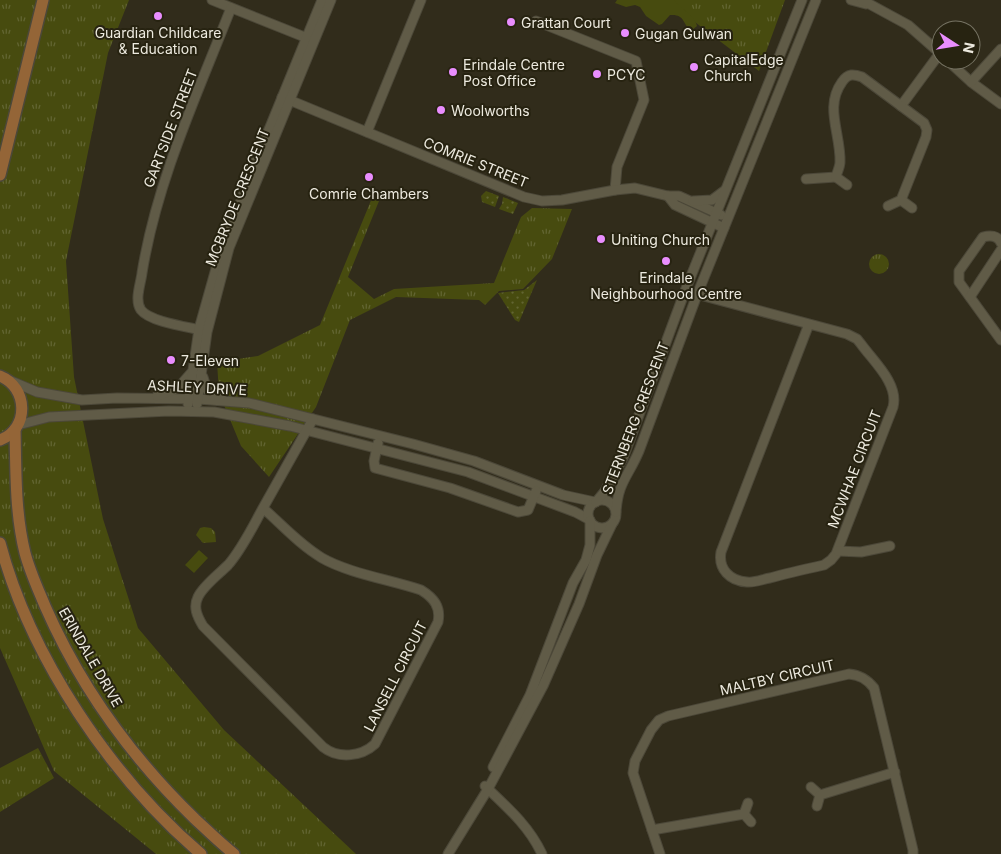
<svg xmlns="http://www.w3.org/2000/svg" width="1001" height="854" viewBox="0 0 1001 854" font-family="Inter,sans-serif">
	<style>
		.grass { fill: url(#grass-tufts) }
		.garden { fill: url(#garden-dots) }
		.pitch { fill: #474b0f }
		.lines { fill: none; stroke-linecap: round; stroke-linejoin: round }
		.minor-casing { stroke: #4c4839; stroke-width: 11 }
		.major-casing { stroke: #4c4839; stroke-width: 14 }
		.minor { stroke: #605b47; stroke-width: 9 }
		.major { stroke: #946537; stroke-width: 11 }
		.poi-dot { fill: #e98dfe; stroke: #272311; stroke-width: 2 }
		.labels { text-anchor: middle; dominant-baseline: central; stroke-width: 4; stroke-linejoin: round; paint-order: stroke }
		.poi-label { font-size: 14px; fill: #edeadf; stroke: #272311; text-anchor: start }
		.street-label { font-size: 14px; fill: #edeadf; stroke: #272311 }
	</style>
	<defs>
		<pattern id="grass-tufts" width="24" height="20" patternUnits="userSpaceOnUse" patternTransform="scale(1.25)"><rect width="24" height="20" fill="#474b0f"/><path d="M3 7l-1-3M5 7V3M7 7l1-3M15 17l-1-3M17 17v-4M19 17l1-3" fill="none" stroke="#626532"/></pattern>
		<pattern id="garden-dots" width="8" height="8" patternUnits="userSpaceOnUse" patternTransform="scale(1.25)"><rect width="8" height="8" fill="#474b0f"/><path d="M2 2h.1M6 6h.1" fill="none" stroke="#626532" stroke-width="1.8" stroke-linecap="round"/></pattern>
	</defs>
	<rect width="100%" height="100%" fill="#312c1b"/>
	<!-- grass -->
	<g class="grass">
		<polygon points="0,0 129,0 108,53 66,261 74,377 103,519 138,628 224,730 356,854 156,854 54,771 0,648"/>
		<polygon points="666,0 785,0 759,71"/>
		<polygon points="372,198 379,201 348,277 374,299 394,289 494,283 521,217 532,208 572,209 552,259 523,289 499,291 485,305 479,300 396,297 350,320 316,407 269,477 241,446 219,393 217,362 258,356 320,325"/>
		<circle cx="879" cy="264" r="10"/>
		<polygon points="204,527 211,528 215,532 216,542 203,543 196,535 200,528"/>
		<polygon points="38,748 54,778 0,812 0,768"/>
	</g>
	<!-- garden -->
	<g class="garden">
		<polygon points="486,191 499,196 495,207 482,202 481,196"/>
		<polygon points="503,197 518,203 513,214 499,209 502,204"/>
		<polygon points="537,280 519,322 515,320 498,293 524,290"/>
	</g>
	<!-- pitch -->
	<g class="pitch">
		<path d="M 617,0 L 674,0 C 681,9 695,15 697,26 L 691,31 C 682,23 685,14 670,15 L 662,24 L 659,25 L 646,16 L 640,7 L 635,5 L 626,7 L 615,3 Z"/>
		<polygon points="199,550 208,558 194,573 185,565"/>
	</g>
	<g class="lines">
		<defs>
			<g id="minor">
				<polyline points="212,0 312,40"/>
				<polyline points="851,0 866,4"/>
				<polyline points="862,0 908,25 941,54"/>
				<polyline points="536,21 636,61 644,100 617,167 615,190"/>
				<polyline points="947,60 971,82 1001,104"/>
				<polyline points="971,82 1001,49"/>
				<polyline points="282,97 524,197 542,201 562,200 615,190 635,188 668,196 679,196 721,215"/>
				<polyline points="901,106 940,53"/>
				<polyline points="367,132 421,0"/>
				<polyline points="806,179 836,177"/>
				<path d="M 847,185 L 836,177 C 837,172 840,167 840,162 C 841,134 824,107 842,82 C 848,73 854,74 862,77 L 924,123 L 927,130 L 926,137 L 901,200 L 888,206"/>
				<polyline points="668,196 675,205 724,228"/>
				<polyline points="901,200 912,208"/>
				<polyline points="693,201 712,200 724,191"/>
				<path d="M 1001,243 C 998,235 990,235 983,237 L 959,271 L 959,282 L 1001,340"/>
				<path d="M 685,291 L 847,334 L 857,339 L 861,344 C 874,362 899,384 893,407 L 836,554 L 831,560 L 824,565 C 806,569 788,573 770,578 C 763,579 755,583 747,582 C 730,581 718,569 721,552 L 809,324"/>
				<polyline points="970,297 1001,250"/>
				<path d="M 205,331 C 189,327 150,322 141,310 C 134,300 141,283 142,273 C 157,180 197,95 231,8"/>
				<polyline points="203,377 207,390 221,397"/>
				<polyline points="11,381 37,392 82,400 117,398 198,399 249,403 413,444 474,461 563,495 595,502"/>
				<polyline points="157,396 177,389 191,373"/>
				<polyline points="188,404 199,329 217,265 254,166 322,0"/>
				<polyline points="197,404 207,332 229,248 331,0"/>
				<polyline points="18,425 49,417 169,411 214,412 290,426 468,472 575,512 590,520"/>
				<polyline points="378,443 374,461 375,468 450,488 518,512 528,510 536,491"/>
				<circle cx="602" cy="514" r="14"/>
				<polyline points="596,502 605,491 623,458 685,291 802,0"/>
				<path d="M 263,508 C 252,528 242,549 228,565 C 219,574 203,586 198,597 C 193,607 197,616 203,626 L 323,747 C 338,759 361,757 375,744 L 438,622 C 441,607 434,598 421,590 C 391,580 348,573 322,558 C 300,545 282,525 263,508 L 313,419"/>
				<path d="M 616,512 C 618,482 628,477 639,451 L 697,295 L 816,0"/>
				<polyline points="838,551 861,552 890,546"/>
				<polyline points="493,767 530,695 573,583 586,560 590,545 590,521"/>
				<path d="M 485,786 C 507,807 529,826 542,854"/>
				<polyline points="811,787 820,795"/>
				<polyline points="817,806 820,795 895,772"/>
				<polyline points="744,814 751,822"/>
				<polyline points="652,830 744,814 748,803"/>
				<polyline points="448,854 488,789 543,686 579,604 597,555 612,524"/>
				<path d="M 660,854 L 633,773 L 635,761 L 651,730 L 659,720 L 668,716 L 849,674 C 860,675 867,679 874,688 L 913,850 L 913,854"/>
			</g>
			<g id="major">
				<polyline points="0,175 43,0"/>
				<path d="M 0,376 C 28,387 30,429 0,440"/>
				<path d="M 15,429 C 16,471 15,513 25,553 C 30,572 38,589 45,606 C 80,686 132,758 195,819 C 208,831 220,843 234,854"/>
				<path d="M 0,543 C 30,657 111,777 201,854"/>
			</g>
		</defs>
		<!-- minor casing -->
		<use href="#minor" class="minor-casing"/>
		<!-- major casing -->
		<use href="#major" class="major-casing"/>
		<!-- minor -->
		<use href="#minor" class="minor"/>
		<!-- major -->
		<use href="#major" class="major"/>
	</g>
	<!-- markers -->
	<g class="poi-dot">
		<circle cx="158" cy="16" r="5"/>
		<circle cx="511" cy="22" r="5"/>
		<circle cx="625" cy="33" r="5"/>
		<circle cx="694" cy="67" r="5"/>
		<circle cx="453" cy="72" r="5"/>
		<circle cx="597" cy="74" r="5"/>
		<circle cx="441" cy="110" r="5"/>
		<circle cx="369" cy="177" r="5"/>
		<circle cx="601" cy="239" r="5"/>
		<circle cx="666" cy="261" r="5"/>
		<circle cx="171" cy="360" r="5"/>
	</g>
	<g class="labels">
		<!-- poi labels -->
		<g class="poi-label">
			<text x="521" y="22">Grattan Court</text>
			<text x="158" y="32" text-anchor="middle">Guardian Childcare<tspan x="158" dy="16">&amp; Education</tspan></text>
			<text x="635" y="33">Gugan Gulwan</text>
			<text x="704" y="59">CapitalEdge<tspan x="704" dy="16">Church</tspan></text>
			<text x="463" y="64">Erindale Centre<tspan x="463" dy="16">Post Office</tspan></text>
			<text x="607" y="74">PCYC</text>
			<text x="451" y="110">Woolworths</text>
			<text x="369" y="193" text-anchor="middle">Comrie Chambers</text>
			<text x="611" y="239">Uniting Church</text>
			<text x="666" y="277" text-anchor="middle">Erindale<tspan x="666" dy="16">Neighbourhood Centre</tspan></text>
			<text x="181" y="360">7-Eleven</text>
		</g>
		<!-- street labels -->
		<g class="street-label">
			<text transform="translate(170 128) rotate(-69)">GARTSIDE STREET</text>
			<text transform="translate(476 162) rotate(22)">COMRIE STREET</text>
			<text transform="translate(237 197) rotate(-68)">MCBRYDE CRESCENT</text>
			<text transform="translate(197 387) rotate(3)">ASHLEY DRIVE</text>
			<text transform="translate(635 418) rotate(-69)">STERNBERG CRESCENT</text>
			<text transform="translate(854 469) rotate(-69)">MCWHAE CIRCUIT</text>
			<text transform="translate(91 657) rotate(60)">ERINDALE DRIVE</text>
			<text transform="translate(395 676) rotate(-63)">LANSELL CIRCUIT</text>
			<text transform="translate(777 677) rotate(-13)">MALTBY CIRCUIT</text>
		</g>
	</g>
	<!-- north arrow -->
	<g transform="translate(956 45) rotate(102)"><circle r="24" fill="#272311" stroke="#767363"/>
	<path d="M0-4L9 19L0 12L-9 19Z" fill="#e98dfe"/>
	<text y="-8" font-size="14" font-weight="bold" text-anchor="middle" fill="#edeadf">N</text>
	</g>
</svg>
